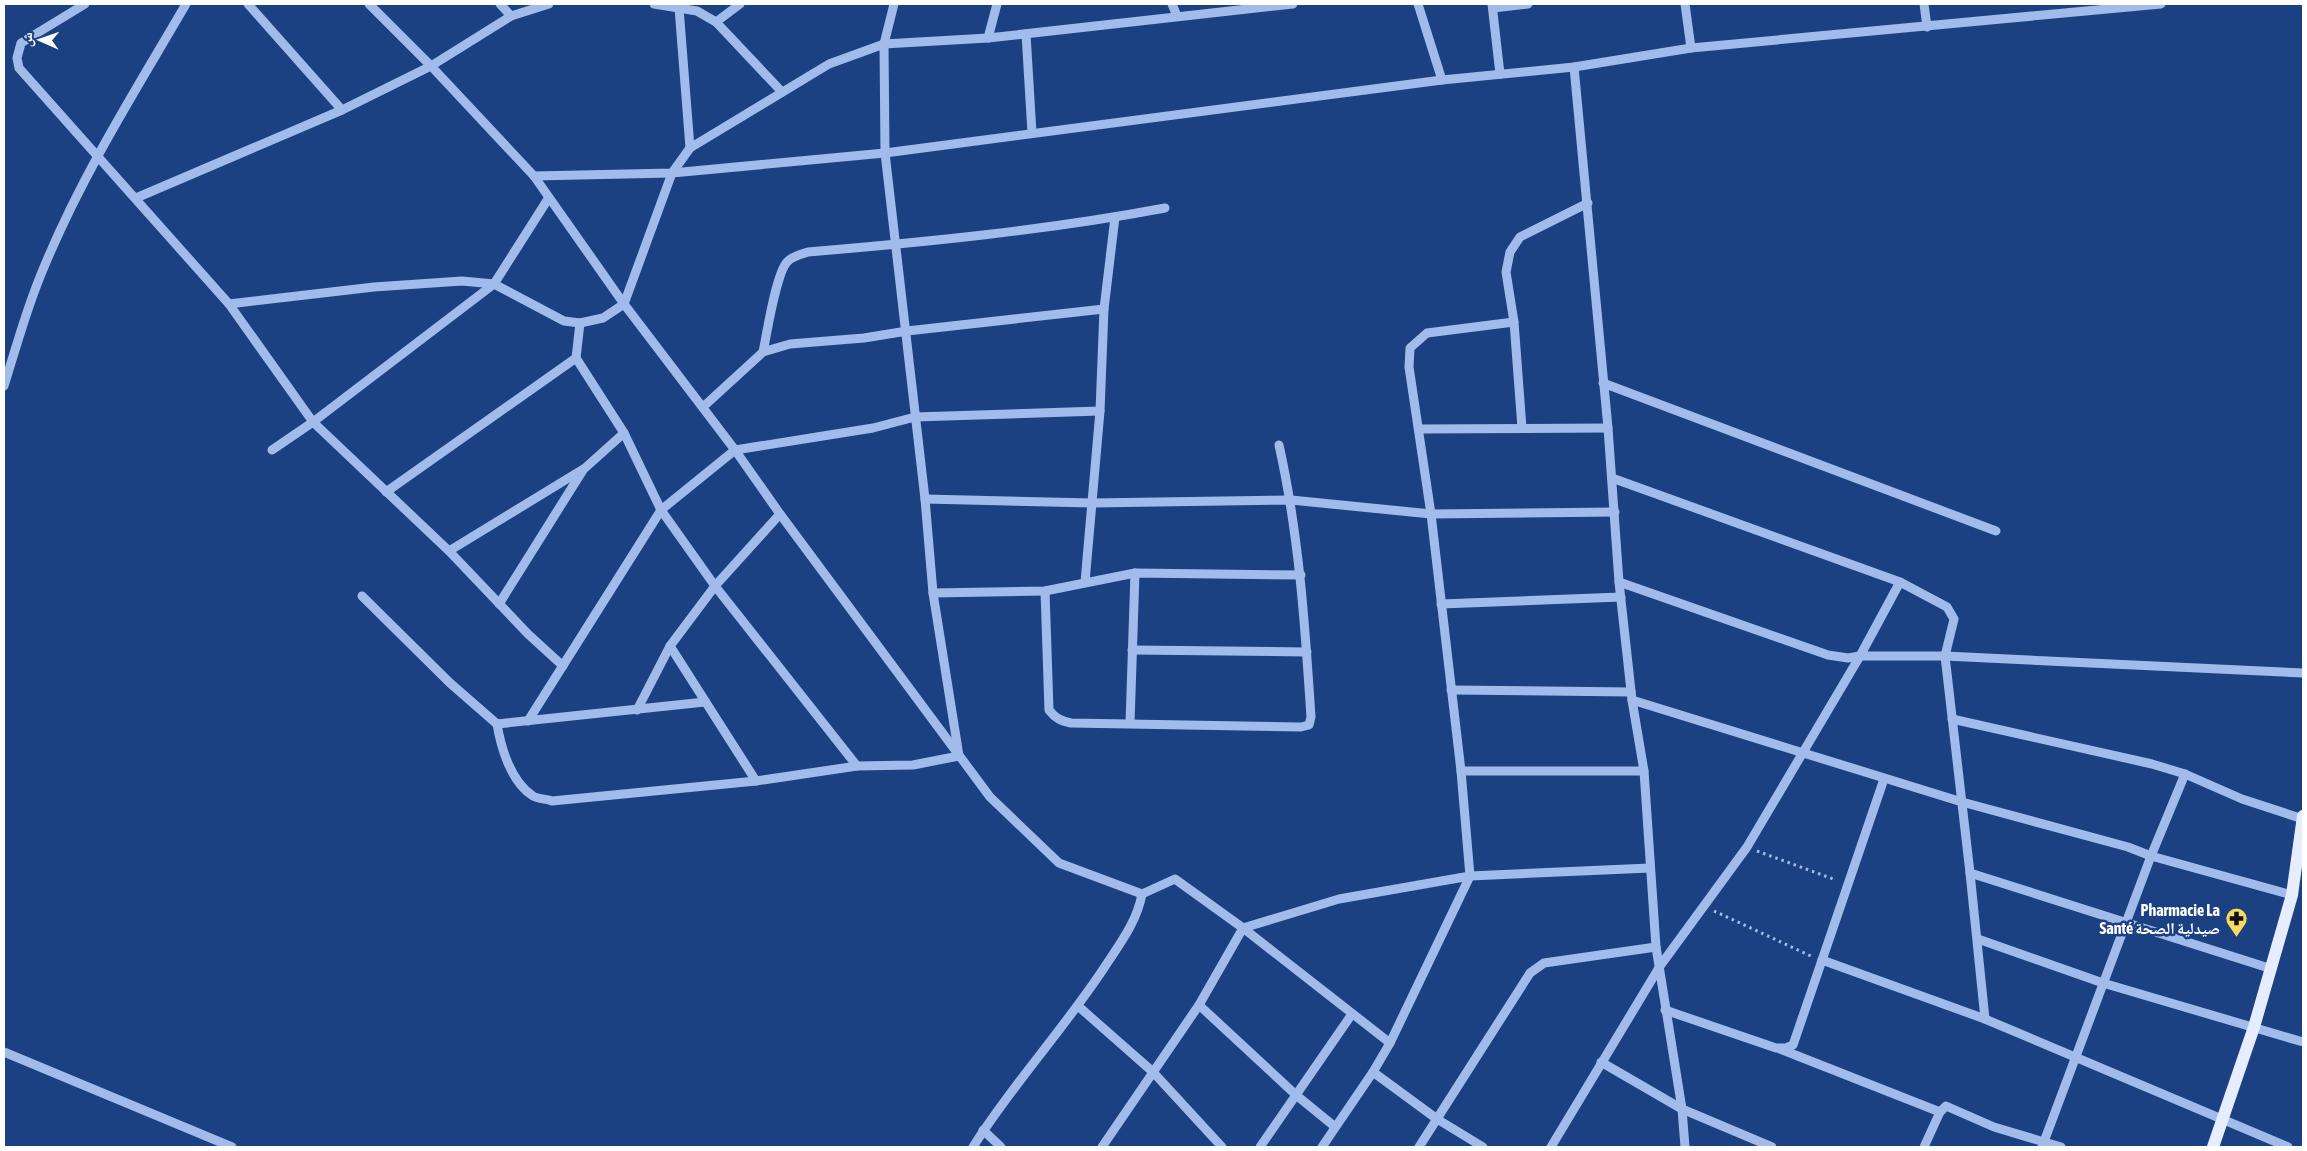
<svg xmlns="http://www.w3.org/2000/svg" width="2307" height="1151" viewBox="0 0 2307 1151" font-family="'Asap Condensed','Noto Naskh Arabic',sans-serif">
	<style>
		.lines { fill: none; stroke-linecap: round; stroke-linejoin: round }
		.path { stroke: #a1bcea; stroke-width: 3; stroke-dasharray: 2.5 4; stroke-linecap: butt }
		.minor { stroke: #a1bcea; stroke-width: 9 }
		.major { stroke: #e5edfe; stroke-width: 12 }
		.labels { text-anchor: middle; dominant-baseline: central; stroke-width: 5; stroke-linejoin: round; paint-order: stroke }
		.poi-label { font-size: 16px; font-weight: bold; fill: #fff; stroke: #1c4182; text-anchor: end }
	</style>
	<rect width="100%" height="100%" fill="#1c4182"/>
	<g class="lines">
		<!-- path -->
		<g class="path">
			<polyline points="1757,851 1836,880"/>
			<polyline points="1714,911 1811,956"/>
		</g>
		<!-- minor -->
		<g class="minor">
			<polyline points="85,4 21,43 17,58 19,68 229,304 313,422 449,551 528,634 563,666"/>
			<polyline points="248,4 342,110"/>
			<polyline points="369,4 431,66 534,176 624,304 672,173 690,148 829,64 884,44 988,38 1293,4"/>
			<polyline points="500,4 511,16"/>
			<polyline points="654,4 697,11 716,22 782,92"/>
			<polyline points="1172,4 1177,16"/>
			<polyline points="1418,4 1442,80"/>
			<polyline points="1492,4 1500,74"/>
			<polyline points="1685,4 1691,48"/>
			<polyline points="1924,4 1927,27"/>
			<polyline points="679,8 690,148"/>
			<polyline points="1493,8 1528,4"/>
			<polyline points="716,22 740,4"/>
			<polyline points="1026,34 1032,133"/>
			<polyline points="988,38 997,4"/>
			<polyline points="1574,67 1608,428 1619,582 1632,700 1644,771 1656,947 1682,1109 1685,1147"/>
			<polyline points="534,176 672,173 885,153 1442,80 1574,67 1691,48 2161,4"/>
			<polyline points="136,198 342,110 431,66 511,16 549,4"/>
			<polyline points="229,304 374,287 462,281 494,284 564,321 580,323 603,318 624,304 735,450 780,514 990,797 1059,863 1142,894 1175,879 1243,928 1390,1043"/>
			<path d="M 763,352 C 767,333 776,274 787,262 C 792,256 802,254 808,252 C 927,242 1048,230 1165,208"/>
			<polyline points="576,358 624,433 661,510 715,586 857,766"/>
			<polyline points="1603,383 1996,531"/>
			<path d="M 4,386 C 17,344 29,301 47,260 C 85,170 137,88 186,4"/>
			<polyline points="703,407 763,352 790,344 864,338 907,331 1104,309 1115,217"/>
			<polyline points="1522,428 1514,322 1506,272 1510,252 1520,237 1588,203"/>
			<polyline points="1419,429 1608,428"/>
			<polyline points="272,450 313,422 494,284 548,199"/>
			<polyline points="1612,478 1900,582 1947,607 1954,619 1945,656 1970,873 1985,1019"/>
			<polyline points="386,492 576,358 580,323"/>
			<polyline points="925,499 1092,503 1291,500 1431,514 1615,512"/>
			<polyline points="449,551 585,468 624,433"/>
			<polyline points="1085,582 1100,411 1104,309"/>
			<polyline points="1619,582 1828,655 1848,658 1860,656 1945,656 2303,673"/>
			<path d="M 1045,591 L 1049,710 C 1055,718 1061,721 1071,723 L 1301,727 L 1309,725 L 1311,717 C 1305,625 1299,535 1279,445"/>
			<polyline points="933,593 1045,591 1135,573 1301,575"/>
			<polyline points="362,596 450,683 497,724 705,702"/>
			<polyline points="499,604 583,470"/>
			<polyline points="1441,604 1621,597"/>
			<polyline points="1132,650 1307,652"/>
			<polyline points="1451,690 1631,692"/>
			<polyline points="1632,700 1962,802 2128,847 2151,856 2292,895"/>
			<polyline points="637,710 670,646"/>
			<polyline points="1952,719 2152,764 2185,774 2242,799 2303,819"/>
			<polyline points="528,721 661,510 735,450 873,428 915,417 1100,411"/>
			<polyline points="1130,723 1135,573"/>
			<path d="M 497,724 C 501,748 511,782 533,796 C 538,799 547,799 552,801 L 756,781 L 857,766 L 913,765 L 959,756 L 933,593 L 925,499 L 885,153 L 884,44 L 894,4"/>
			<polyline points="1461,771 1644,771"/>
			<polyline points="756,781 670,646 715,586 780,514"/>
			<polyline points="1970,873 2272,969"/>
			<polyline points="1978,939 2103,983 2303,1042"/>
			<polyline points="1822,960 1985,1019 2288,1147"/>
			<polyline points="1199,1005 1296,1095 1334,1126"/>
			<polyline points="1078,1006 1153,1072 1222,1147"/>
			<polyline points="1665,1010 1776,1048 1786,1048 1793,1045 1884,779"/>
			<polyline points="1780,1049 1940,1112"/>
			<polyline points="4,1052 232,1147"/>
			<polyline points="1601,1062 1682,1109 1772,1147"/>
			<polyline points="1373,1072 1390,1043 1470,876 1461,771 1431,514 1409,367 1410,348 1427,333 1514,322"/>
			<polyline points="983,1130 1001,1147"/>
			<path d="M 973,1147 C 1012,1085 1063,1030 1104,968 C 1119,945 1137,922 1142,894"/>
			<polyline points="1102,1147 1199,1005 1243,928 1339,899 1470,876 1650,868"/>
			<polyline points="1260,1147 1352,1014"/>
			<polyline points="1322,1147 1373,1072 1437,1119 1483,1147"/>
			<polyline points="1419,1147 1530,973 1544,963 1656,947"/>
			<polyline points="1551,1147 1660,966 1747,847 1860,656 1900,582"/>
			<polyline points="1924,1147 1940,1112 1946,1106 1994,1127 2061,1147"/>
			<polyline points="2042,1147 2151,856 2185,774"/>
		</g>
		<!-- major -->
		<polyline class="major" points="2213,1147 2254,1027 2292,895 2303,816"/>
	</g>
	<!-- icons -->
	<defs>
		<symbol id="pharmacy-pin" viewBox="-11 -11 22 30"><path d="M0 17L-7.5 6A9.5 9.5 0 1 1 7.5 6Z" fill="#fad95f" stroke="#1c4182"/><path d="M-2-6h4v4h4v4h-4v4h-4v-4h-4v-4h4Z" fill="#111"/></symbol>
	</defs>
	<g fill-rule="evenodd">
		<use href="#pharmacy-pin" x="2224" y="906" width="25" height="34"/>
	</g>
	<g class="labels">
		<!-- poi labels -->
		<g class="poi-label">
			<text x="2220" y="910">Pharmacie La<tspan x="2220" dy="18">Santé صيدلية الصحة</tspan></text>
		</g>
	</g>
	<!-- border -->
	<rect width="2307" height="1151" fill="none" stroke="#ffffff" stroke-width="10"/>
	<!-- north arrow -->
	<g transform="translate(40 40) rotate(272)" stroke="#1c4182" stroke-width="4" paint-order="stroke">
	<path d="M0-4L9 19L0 12L-9 19Z" fill="#ffffff"/>
	<text y="-8" font-size="14" font-weight="bold" text-anchor="middle" fill="#ffffff">ش</text>
	</g>
</svg>
